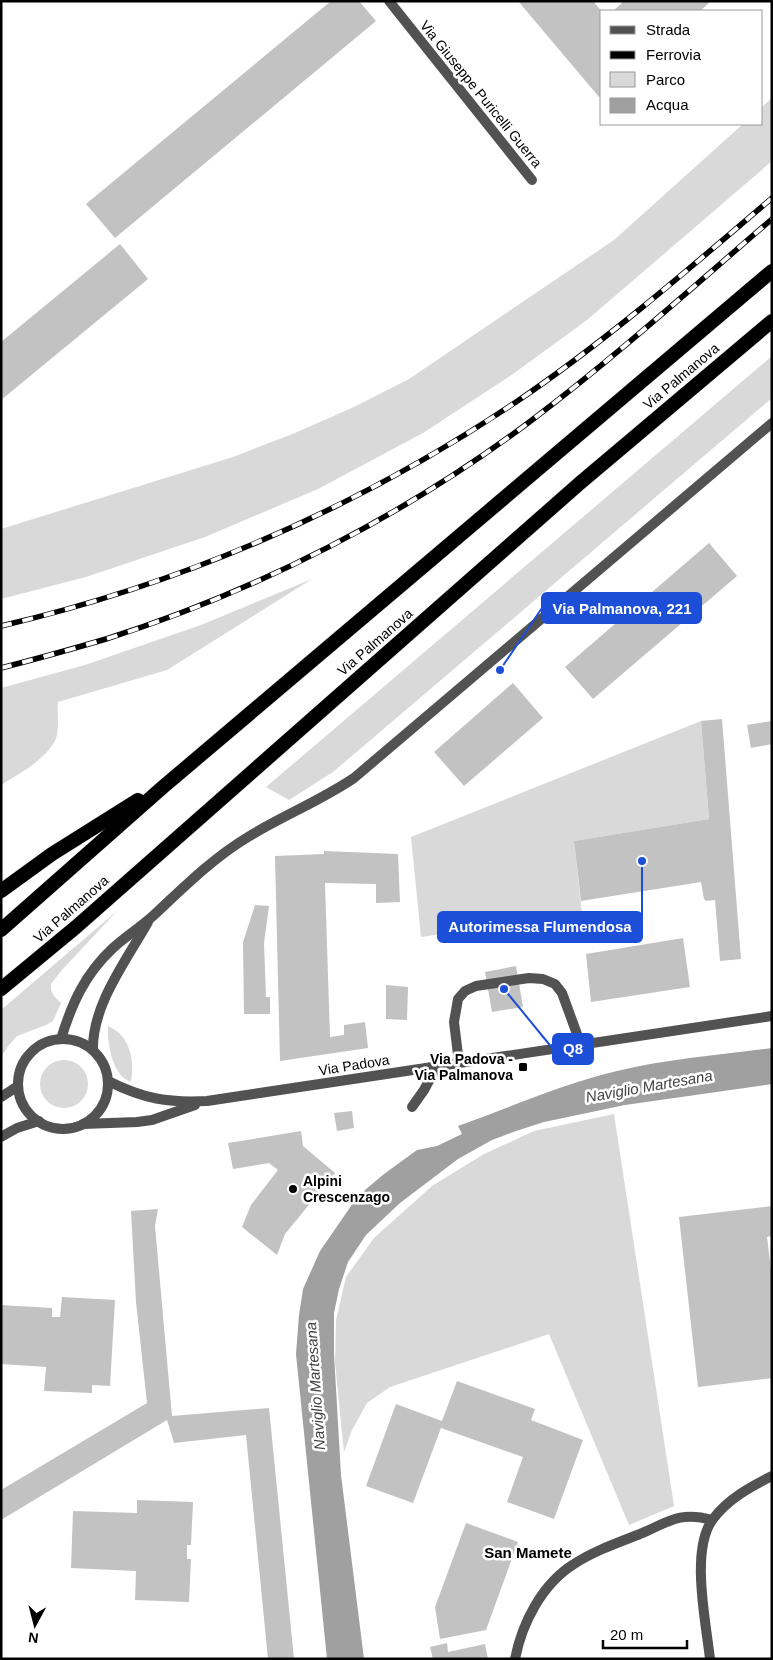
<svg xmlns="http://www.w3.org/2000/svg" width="773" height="1660" viewBox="0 0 773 1660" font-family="Helvetica,sans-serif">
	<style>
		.green { fill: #d9d9d9 }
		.water { fill: #a0a0a0 }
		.building { fill: #c2c2c2 }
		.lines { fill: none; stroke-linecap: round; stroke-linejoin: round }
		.trunk-casing { stroke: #dbdbdb; stroke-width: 15 }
		.service { stroke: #525252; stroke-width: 10 }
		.pedestrian { stroke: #525252; stroke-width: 10 }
		.minor { stroke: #525252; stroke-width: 10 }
		.tertiary { stroke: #525252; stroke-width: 10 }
		.trunk { stroke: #000; stroke-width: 14 }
		.rail-casing { stroke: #000; stroke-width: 5.5 }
		.rail { stroke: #fff; stroke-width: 4; stroke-dasharray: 11; stroke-linecap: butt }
		.poi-dot { fill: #000; stroke: #fff; stroke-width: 2 }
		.labels { text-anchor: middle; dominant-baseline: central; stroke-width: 5; stroke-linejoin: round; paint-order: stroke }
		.street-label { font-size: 14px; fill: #000; stroke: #fff }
		.poi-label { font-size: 14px; font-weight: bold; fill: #000; stroke: #fff; text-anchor: end }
		.water-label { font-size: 15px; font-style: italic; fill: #414141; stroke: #fff }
		.neighbourhood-label { font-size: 15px; font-weight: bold; fill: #000; stroke: #fff }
		.leader { fill: none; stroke: #1d4ed8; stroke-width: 2 }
		.callout-dot { fill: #1d4ed8; stroke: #fff; stroke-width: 2 }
		.callout { fill: #1d4ed8; stroke: #1d4ed8; stroke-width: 2 }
		.callout-label { font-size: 15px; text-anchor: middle; font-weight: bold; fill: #fff }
	</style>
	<rect width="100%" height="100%" fill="#fff"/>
	<!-- green -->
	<g class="green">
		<polygon points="772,98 772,161 587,320 513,374 423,433 318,489 205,537 86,577 1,599 1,529 233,457 295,433 356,406 409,379 614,240 743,124 762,124 762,107"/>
		<polygon points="772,356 772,398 333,772 289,800 266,787"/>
		<path d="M 312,579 L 167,670 L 58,702 C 57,713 59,724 57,735 C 52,756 19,774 1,785 L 1,688 L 85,665 L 201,625 Z"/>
		<polygon points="701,721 709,819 574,841 582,913 421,937 411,837"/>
		<polygon points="117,911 61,971 51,984 51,990 54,996 61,1003 53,1021 46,1025 17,1036 9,1045 1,1057 1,1010"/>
		<path d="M 108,1026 C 112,1028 118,1031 121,1035 C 132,1047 134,1067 131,1082 C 112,1076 107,1042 108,1026 Z"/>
		<circle cx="64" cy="1084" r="24"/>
		<polygon points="614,1114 674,1506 629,1525 549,1334 390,1387 367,1403 352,1430 344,1452 335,1363 336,1320 346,1277 374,1238 432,1186 484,1154 534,1131"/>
	</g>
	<!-- water -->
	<path class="water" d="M 772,1048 L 772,1084 L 625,1105 L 544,1122 L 516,1131 L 492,1140 L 458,1159 L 400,1203 L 366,1235 L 348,1262 L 339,1289 L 334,1313 L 334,1354 L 341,1475 L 364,1659 L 327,1659 L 296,1354 L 299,1315 L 303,1289 L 320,1251 L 351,1206 L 365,1190 L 384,1174 L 417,1150 L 437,1146 L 462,1134 L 458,1126 C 511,1107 562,1084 617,1071 C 667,1059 720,1055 772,1048 Z"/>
	<!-- building -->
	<g class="building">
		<polygon points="331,1 359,1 376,21 115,238 86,204"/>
		<polygon points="518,1 593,1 602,12 602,95 599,97"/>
		<polygon points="624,1 711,1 700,11 613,11"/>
		<polygon points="120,244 148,279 1,400 1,342"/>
		<polygon points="709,543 737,576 593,699 565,667"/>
		<polygon points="513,683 543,718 464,786 434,752"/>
		<polygon points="722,719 741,959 720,961 715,900 706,901 704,899 701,882 581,901 574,841 709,819 701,721"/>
		<polygon points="772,721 772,744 751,748 747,725"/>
		<polygon points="324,851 398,854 400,902 376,903 376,884 325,883 330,1037 344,1035 344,1025 365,1022 368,1048 280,1061 275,856 324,854"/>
		<polygon points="255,905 269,906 264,943 266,997 270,997 270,1014 244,1014 243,942"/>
		<polygon points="683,938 690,987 591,1002 586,954"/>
		<polygon points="516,966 523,1007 492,1012 485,972"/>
		<polygon points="386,985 408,987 407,1020 386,1019"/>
		<polygon points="352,1111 354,1128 337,1131 334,1113"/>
		<polygon points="301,1131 303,1146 335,1173 285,1234 277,1255 242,1227 251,1205 278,1170 269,1163 233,1169 228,1143"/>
		<polygon points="772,1206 772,1236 767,1237 772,1278 772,1378 698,1387 679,1217"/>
		<polygon points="158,1209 155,1226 172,1416 269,1408 294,1659 268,1659 246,1435 174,1443 167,1420 1,1520 1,1490 147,1403 136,1302 131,1211"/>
		<polygon points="62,1297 115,1300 110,1386 92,1385 92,1393 44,1391 46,1367 1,1364 1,1305 52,1308 52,1317 60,1317"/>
		<polygon points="457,1381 535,1409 531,1420 583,1440 554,1519 507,1502 523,1457 441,1428 413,1503 366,1486 396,1404 442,1421"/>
		<polygon points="137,1500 193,1502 191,1545 187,1545 187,1559 191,1559 189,1602 135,1600 136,1571 71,1568 73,1511 137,1513"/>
		<polygon points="466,1523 518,1542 486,1630 440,1639 435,1607"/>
		<polygon points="447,1643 448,1652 485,1644 488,1659 433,1659 430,1647"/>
	</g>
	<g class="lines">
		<defs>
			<g id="trunk">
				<polyline points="1,891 52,854 138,800"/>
				<polyline points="1,930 163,787 772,271"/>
				<polyline points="1,989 76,927 580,483 772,321"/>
			</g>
		</defs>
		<!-- trunk casing -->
		<use href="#trunk" class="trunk-casing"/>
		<!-- service -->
		<g class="service">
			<polyline points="389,1 532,180"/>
			<polyline points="459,1063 454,1022 458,999 465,991 476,986 529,978 543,979 555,984 562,993 581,1045"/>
		</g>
		<!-- pedestrian -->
		<polyline class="pedestrian" points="412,1107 424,1090 437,1066"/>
		<!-- minor -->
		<g class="minor">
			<path d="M 61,1039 C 72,1003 85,974 113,948 C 126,936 141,927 154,915 C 184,887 213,858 248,837 C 282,816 320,801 354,778 L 772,423"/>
			<path d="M 93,1050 C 92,1005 126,961 148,922"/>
			<path d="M 515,1659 C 522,1623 542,1584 574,1564 C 594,1551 617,1543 640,1534 C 668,1522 680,1511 712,1520"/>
			<path d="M 710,1659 C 706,1622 690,1549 713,1519 C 728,1499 750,1487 772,1476"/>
		</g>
		<!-- tertiary -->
		<g class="tertiary">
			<circle cx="63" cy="1084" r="45"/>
			<path d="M 108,1081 C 144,1099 168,1103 207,1101 L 772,1016"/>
			<polyline points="1,1097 18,1086"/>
			<polyline points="83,1124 137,1122 152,1120 195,1105"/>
			<polyline points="1,1137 17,1128 39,1121"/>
		</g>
		<!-- trunk -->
		<use href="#trunk" class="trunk"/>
		<defs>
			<g id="rail">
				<path d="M 1,626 C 185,583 359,507 516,402 C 606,341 689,269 772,198"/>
				<path d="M 1,668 C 36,659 72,649 106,639 C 257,591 406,515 532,420 C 615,357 693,287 772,219"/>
			</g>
		</defs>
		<!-- rail casing -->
		<use href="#rail" class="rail-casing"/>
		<!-- rail -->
		<use href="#rail" class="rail"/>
	</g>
	<!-- markers -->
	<g class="poi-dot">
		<rect x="518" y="1062" width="10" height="10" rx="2.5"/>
		<circle cx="293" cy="1189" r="5"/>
	</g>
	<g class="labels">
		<!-- street labels -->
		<g class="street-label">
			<text transform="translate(481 94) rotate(51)">Via Giuseppe Puricelli Guerra</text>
			<text transform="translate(681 376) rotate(-40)">Via Palmanova</text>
			<text transform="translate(375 642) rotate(-41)">Via Palmanova</text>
			<text transform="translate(71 909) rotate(-41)">Via Palmanova</text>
			<text transform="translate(354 1065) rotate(-9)">Via Padova</text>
		</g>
		<!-- poi labels -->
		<g class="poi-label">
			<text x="513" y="1059">Via Padova -<tspan x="513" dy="16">Via Palmanova</tspan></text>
			<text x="303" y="1181" text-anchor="start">Alpini<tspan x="303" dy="16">Crescenzago</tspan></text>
		</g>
		<!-- water labels -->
		<g class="water-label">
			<text transform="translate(649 1086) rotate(-10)">Naviglio Martesana</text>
			<text transform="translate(315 1386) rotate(-94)">Naviglio Martesana</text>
		</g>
		<!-- neighbourhood labels -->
		<g class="neighbourhood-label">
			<text x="528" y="1552">San Mamete</text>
		</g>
	</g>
	<!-- callouts -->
	<path class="leader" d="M500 670L542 608M642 861L642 927M504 989L553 1049"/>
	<g class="callout-dot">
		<circle cx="500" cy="670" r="5"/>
		<circle cx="642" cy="861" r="5"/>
		<circle cx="504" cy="989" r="5"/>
	</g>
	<g class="callout">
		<rect x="542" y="593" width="159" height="30" rx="5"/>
		<rect x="438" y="912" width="204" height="30" rx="5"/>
		<rect x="553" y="1034" width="40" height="30" rx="5"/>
	</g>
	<g class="callout-label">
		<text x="622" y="614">Via Palmanova, 221</text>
		<text x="540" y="932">Autorimessa Flumendosa</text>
		<text x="573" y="1054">Q8</text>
	</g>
	<!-- border -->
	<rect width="773" height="1660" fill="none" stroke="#000000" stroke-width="5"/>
	<!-- legend -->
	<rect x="600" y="10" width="162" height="115" fill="#ffffff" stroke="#999999"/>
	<rect x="610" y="26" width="25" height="8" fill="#525252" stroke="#999999"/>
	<text x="646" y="35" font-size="15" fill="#000000">Strada</text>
	<rect x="610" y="51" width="25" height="8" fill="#000000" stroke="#999999"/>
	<text x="646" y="60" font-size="15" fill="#000000">Ferrovia</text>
	<rect x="610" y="72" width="25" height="15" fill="#d9d9d9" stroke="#999999"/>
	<text x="646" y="85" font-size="15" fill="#000000">Parco</text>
	<rect x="610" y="98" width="25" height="15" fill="#a0a0a0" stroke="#999999"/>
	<text x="646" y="110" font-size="15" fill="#000000">Acqua</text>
	<!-- north arrow -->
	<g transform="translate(35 1625) rotate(187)" stroke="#ffffff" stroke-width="4" paint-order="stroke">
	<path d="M0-4L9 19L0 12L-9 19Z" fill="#000000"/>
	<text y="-8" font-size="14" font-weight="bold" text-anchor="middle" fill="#000000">N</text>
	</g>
	<!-- scale -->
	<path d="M603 1640v8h84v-8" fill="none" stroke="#000000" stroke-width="2.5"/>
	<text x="610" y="1640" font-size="15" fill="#000000" stroke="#ffffff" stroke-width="4" paint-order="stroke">20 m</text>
</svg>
